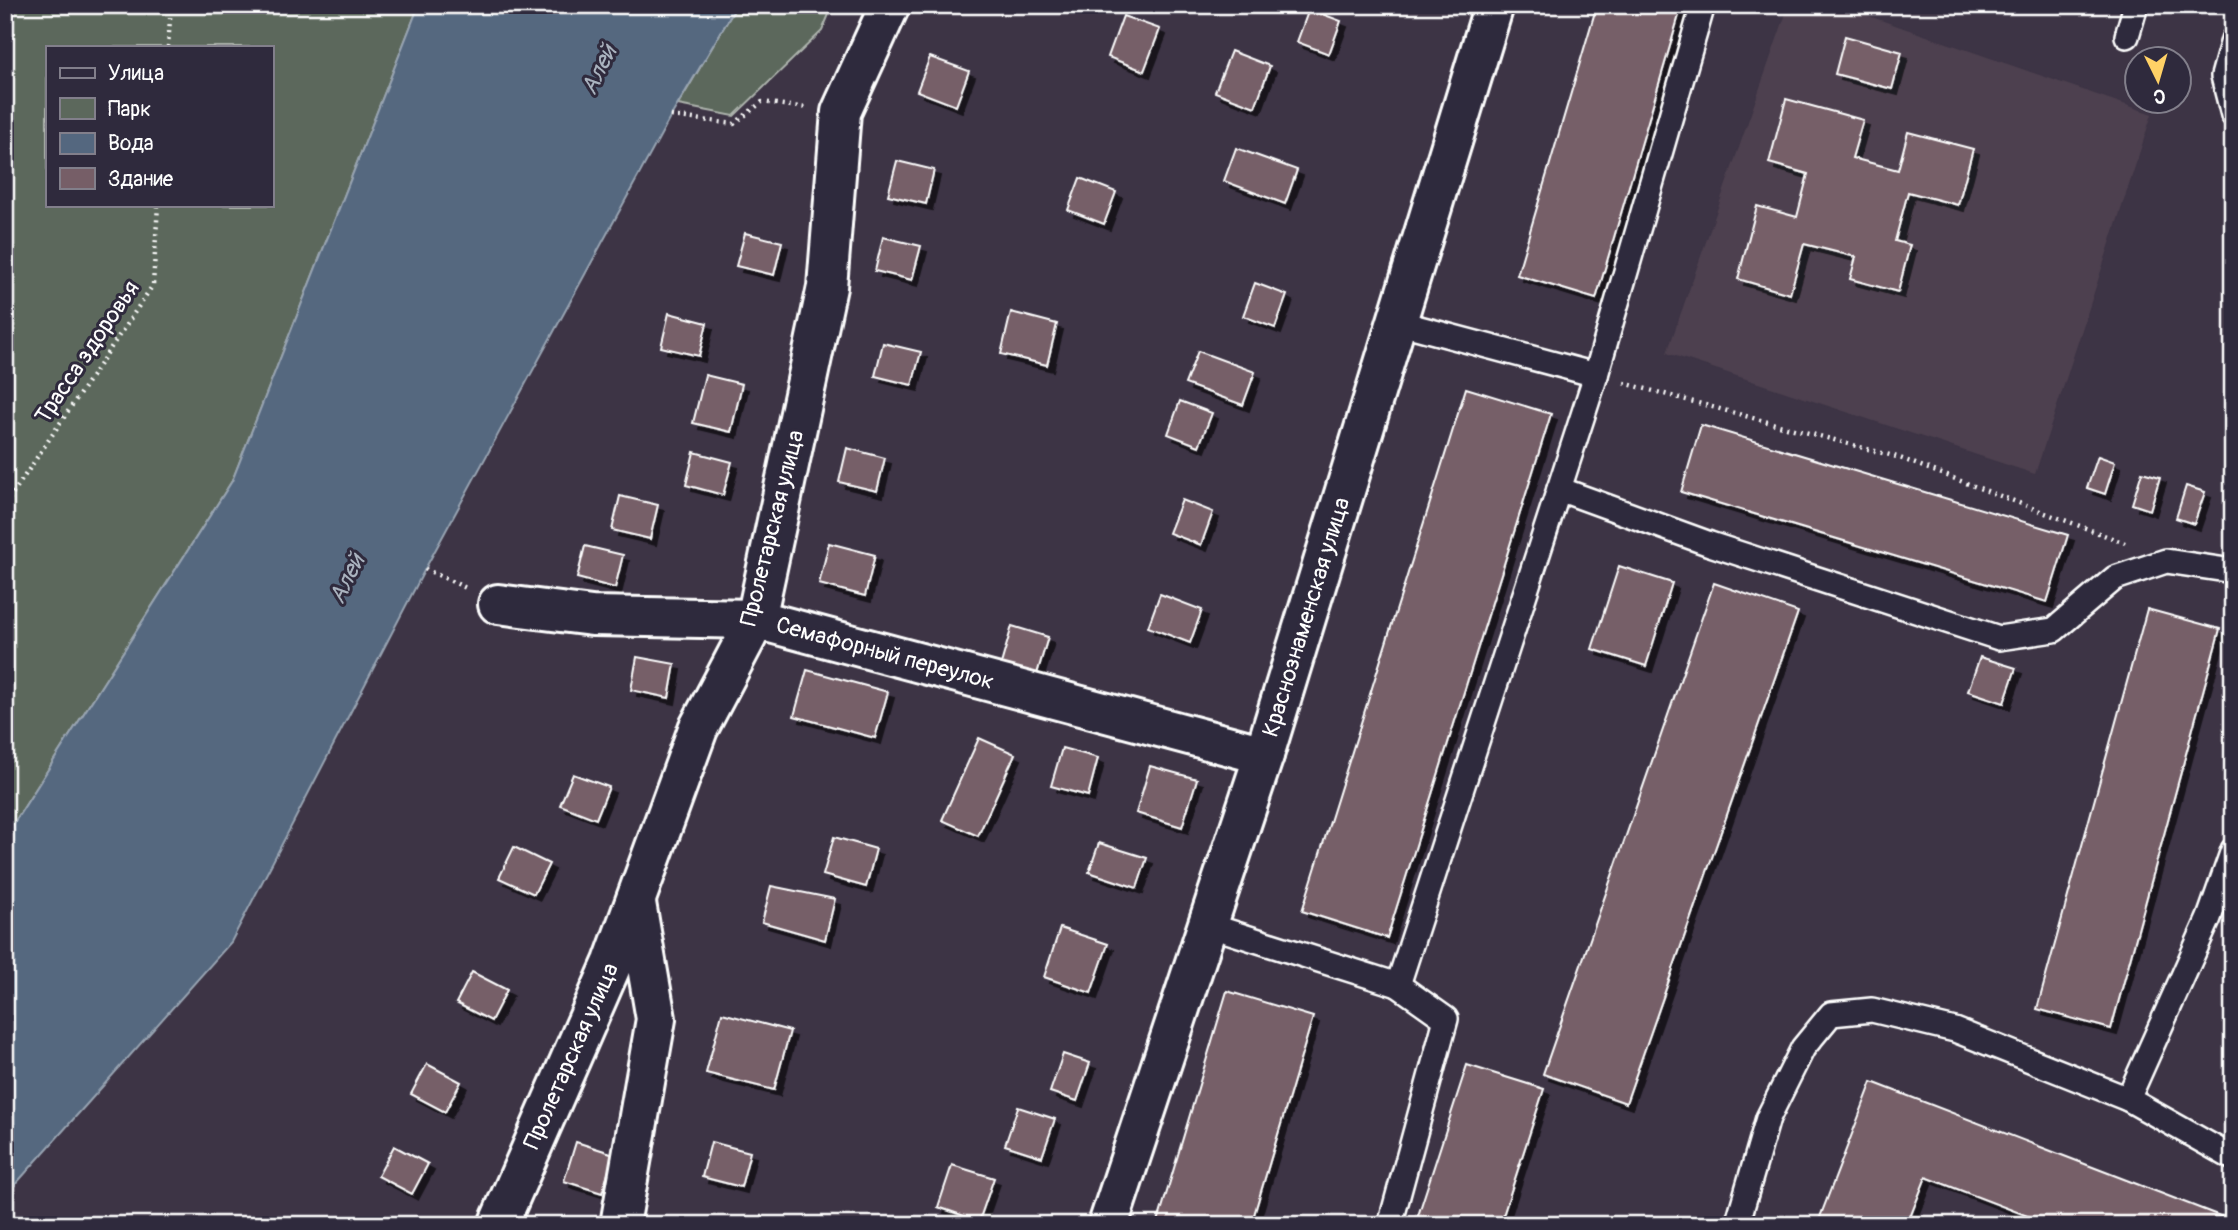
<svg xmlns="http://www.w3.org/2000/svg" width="2238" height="1230" viewBox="0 0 2238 1230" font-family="Pangolin,sans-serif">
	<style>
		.built { fill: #4e414f }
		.green { fill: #5c685c; stroke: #aeb4ae; stroke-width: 2; fill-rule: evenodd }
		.water { fill: #54677f; stroke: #98a4b2; stroke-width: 2 }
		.building { fill: #765e67; stroke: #fff; stroke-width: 2; filter: url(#shadow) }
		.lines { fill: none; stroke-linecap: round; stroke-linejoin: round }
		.lane-casing { stroke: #fff; stroke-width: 28 }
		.street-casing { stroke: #fff; stroke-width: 44 }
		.secondary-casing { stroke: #fff; stroke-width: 44 }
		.path { stroke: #fff; stroke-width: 4.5; stroke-dasharray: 2 5; stroke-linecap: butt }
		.lane { stroke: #2f2a3d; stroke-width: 23 }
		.street { stroke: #2f2a3d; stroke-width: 38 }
		.secondary { stroke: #2f2a3d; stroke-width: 38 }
		.labels { text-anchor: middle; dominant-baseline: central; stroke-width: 6; stroke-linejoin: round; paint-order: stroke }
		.street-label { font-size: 23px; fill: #fff; stroke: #2f2a3d }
		.water-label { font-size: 24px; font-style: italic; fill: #aab3bf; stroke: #2f2a3d }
	</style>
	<defs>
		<filter id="shadow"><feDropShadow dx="6" dy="6" stdDeviation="0" flood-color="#0009"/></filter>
	</defs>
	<rect width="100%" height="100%" fill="#3d3445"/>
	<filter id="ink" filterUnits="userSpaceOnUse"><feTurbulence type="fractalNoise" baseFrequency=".0143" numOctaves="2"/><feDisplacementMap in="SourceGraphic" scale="14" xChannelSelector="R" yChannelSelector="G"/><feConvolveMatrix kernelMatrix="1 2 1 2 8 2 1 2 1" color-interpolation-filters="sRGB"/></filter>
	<g filter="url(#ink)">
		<!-- built -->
		<polygon class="built" points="1789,5 1837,5 2152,114 2035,474 1667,353"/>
		<!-- green -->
		<g class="green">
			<path d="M 5,5 L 419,5 L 232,481 L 5,837 ZM 47,47 L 271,47 L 271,205 L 47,205 Z"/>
			<polygon points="737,5 833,5 822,31 734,116 678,105"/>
		</g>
		<!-- water -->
		<polygon class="water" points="419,5 737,5 671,116 425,569 231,942 5,1196 5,837 232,481"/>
		<!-- building -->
		<g class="building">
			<polygon points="1597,5 1682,5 1596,299 1517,275"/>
			<polygon points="1309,9 1341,21 1329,54 1297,42"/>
			<polygon points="1123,16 1160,29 1144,71 1108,57"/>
			<polygon points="1845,36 1902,52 1892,89 1835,74"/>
			<polygon points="1231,51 1270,66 1255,107 1215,92"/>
			<polygon points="930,57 969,71 956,106 917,91"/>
			<polygon points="1786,99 1863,120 1852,158 1898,170 1908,132 1973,149 1958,205 1908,192 1895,241 1910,245 1898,292 1850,279 1856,257 1804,244 1790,294 1738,279 1757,206 1797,217 1808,174 1769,163"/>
			<polygon points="1236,148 1297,170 1285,204 1224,181"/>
			<polygon points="897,161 934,170 926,204 888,195"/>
			<polygon points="1080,178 1116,192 1104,224 1068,210"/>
			<polygon points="745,233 782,242 774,275 736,266"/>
			<polygon points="883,237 921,246 912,280 875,271"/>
			<polygon points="1255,283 1287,295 1275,328 1243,316"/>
			<polygon points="1011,312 1057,324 1047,365 1001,354"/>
			<polygon points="669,313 707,323 699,356 661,347"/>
			<polygon points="883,343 921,352 912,385 875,376"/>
			<polygon points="1198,351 1255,372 1243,405 1185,384"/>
			<polygon points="705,375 742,384 731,432 693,423"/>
			<polygon points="1466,388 1551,414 1387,938 1302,911"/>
			<polygon points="1180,401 1212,413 1199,446 1168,434"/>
			<polygon points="1701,425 2068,535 2047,602 1681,492"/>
			<polygon points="847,448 885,458 877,491 839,482"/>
			<polygon points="694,452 732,462 723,495 686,485"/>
			<polygon points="2098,456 2115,462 2105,494 2087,488"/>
			<polygon points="2142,472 2160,477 2150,510 2132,504"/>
			<polygon points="2186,486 2205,492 2194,524 2176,518"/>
			<polygon points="620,496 658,505 650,539 612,530"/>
			<polygon points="1182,500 1213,512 1201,545 1169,533"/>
			<polygon points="829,543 875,555 865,596 819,584"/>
			<polygon points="585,546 623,555 615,588 577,578"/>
			<polygon points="1619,566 1672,583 1646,666 1592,649"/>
			<polygon points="1714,583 1798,612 1626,1103 1543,1074"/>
			<polygon points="1160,594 1202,610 1190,643 1148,627"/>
			<polygon points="2147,609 2220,629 2111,1029 2037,1009"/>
			<polygon points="1012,626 1048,637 1037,674 1001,664"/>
			<polygon points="637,657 675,664 669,698 631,690"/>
			<polygon points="1980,657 2016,668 2004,703 1968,691"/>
			<polygon points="807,670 888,692 875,738 794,716"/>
			<polygon points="979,738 1015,754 978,836 942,820"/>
			<polygon points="1062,748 1098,758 1088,796 1051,786"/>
			<polygon points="1150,766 1197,779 1182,827 1136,813"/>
			<polygon points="573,774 609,787 596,819 560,805"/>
			<polygon points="834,837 876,849 866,887 823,875"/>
			<polygon points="1099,843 1147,858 1137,888 1089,872"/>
			<polygon points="514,847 549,864 534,894 499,878"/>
			<polygon points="771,886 835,899 825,940 762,922"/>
			<polygon points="1060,928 1108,944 1091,993 1044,977"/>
			<polygon points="472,972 507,990 491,1021 456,1003"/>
			<polygon points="1227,991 1313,1017 1251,1225 1157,1225"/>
			<polygon points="722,1013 790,1031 774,1090 706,1073"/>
			<polygon points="1063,1054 1090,1063 1077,1101 1050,1092"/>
			<polygon points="427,1064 461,1082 445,1112 411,1094"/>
			<polygon points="1467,1065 1544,1089 1500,1225 1415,1225"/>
			<polygon points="1872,1082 2233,1221 2233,1225 2051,1225 1926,1177 1907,1225 1817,1225"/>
			<polygon points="1018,1107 1055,1119 1042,1157 1005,1145"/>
			<polygon points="576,1142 614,1154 602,1193 564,1181"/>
			<polygon points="711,1142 750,1152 741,1187 702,1177"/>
			<polygon points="394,1146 428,1164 412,1194 378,1176"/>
			<polygon points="952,1165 994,1178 979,1221 938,1207"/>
		</g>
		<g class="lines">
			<defs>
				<g id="lane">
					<polyline points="2127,36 2136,5"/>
					<polyline points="2233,40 2223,76 2233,115"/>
					<polyline points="1397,322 1596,375"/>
					<polyline points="1559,489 1596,375 1703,5"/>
					<polyline points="1208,925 1398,985 1559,489 1710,544 1999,638 2054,630 2115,578 2166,561 2233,571"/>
					<polyline points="2128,1099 2209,918 2233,850"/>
					<polyline points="1390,1225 1446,1019 1398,985"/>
					<polyline points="1737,1225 1768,1118 1803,1048 1831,1014 1872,1010 1955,1030 2128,1099 2233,1158"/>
				</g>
				<g id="street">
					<polyline points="498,604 592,616 756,619 1264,755"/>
					<polyline points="498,1225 613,962 698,729 756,619 827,287 841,112 890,5"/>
					<polyline points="620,1225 656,1019 636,903"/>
				</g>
				<polyline id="secondary" points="1108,1225 1264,755 1494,5"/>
			</defs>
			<!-- lane casing -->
			<use href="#lane" class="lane-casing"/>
			<!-- street casing -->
			<use href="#street" class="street-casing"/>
			<!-- secondary casing -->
			<use href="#secondary" class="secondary-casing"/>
			<!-- path -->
			<g class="path">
				<polyline points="168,47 171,5"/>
				<polyline points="671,116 734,124 762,102 806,108"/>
				<polyline points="1624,383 1897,457 2125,543"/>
				<polyline points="5,505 153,285 158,205"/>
				<polyline points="425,569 466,588"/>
			</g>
			<!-- lane -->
			<use href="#lane" class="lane"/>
			<!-- street -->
			<use href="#street" class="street"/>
			<!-- secondary -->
			<use href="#secondary" class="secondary"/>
		</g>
	</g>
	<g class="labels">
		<!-- street labels -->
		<g class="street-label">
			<text transform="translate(87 352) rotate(-56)">Трасса здоровья</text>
			<text transform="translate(772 528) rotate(-76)">Пролетарская улица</text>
			<text transform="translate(1306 617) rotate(-73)">Краснознаменская улица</text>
			<text transform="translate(885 653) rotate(15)">Семафорный переулок</text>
			<text transform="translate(571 1056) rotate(-66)">Пролетарская улица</text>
		</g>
		<!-- water labels -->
		<g class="water-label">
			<text transform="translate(599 70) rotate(-64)">Алей</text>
			<text transform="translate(347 579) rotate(-64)">Алей</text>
		</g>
	</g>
	<!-- margin -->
	<rect width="2238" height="1230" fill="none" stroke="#2f2a3d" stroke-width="28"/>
	<rect x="14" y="14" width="2210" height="1202" fill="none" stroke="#fff" stroke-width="2.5" filter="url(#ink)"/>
	<!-- legend -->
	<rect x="46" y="46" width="228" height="161" fill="#2f2a3d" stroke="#827f8b" stroke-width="2"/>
	<rect x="60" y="68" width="35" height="10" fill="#2f2a3d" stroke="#827f8b" stroke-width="2"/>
	<text x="108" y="80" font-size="21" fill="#ffffff">Улица</text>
	<rect x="60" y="98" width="35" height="21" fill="#5c685c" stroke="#827f8b" stroke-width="2"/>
	<text x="108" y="116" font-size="21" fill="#ffffff">Парк</text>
	<rect x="60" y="133" width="35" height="21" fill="#54677f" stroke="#827f8b" stroke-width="2"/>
	<text x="108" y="150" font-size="21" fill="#ffffff">Вода</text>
	<rect x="60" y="168" width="35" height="21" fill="#765e67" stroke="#827f8b" stroke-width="2"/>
	<text x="108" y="186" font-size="21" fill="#ffffff">Здание</text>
	<!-- north arrow -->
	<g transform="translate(2158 80) rotate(175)"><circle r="33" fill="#2f2a3d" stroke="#827f8b" stroke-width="2"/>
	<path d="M0-5L12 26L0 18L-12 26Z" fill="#ffd166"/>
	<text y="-10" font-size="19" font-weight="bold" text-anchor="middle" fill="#ffffff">С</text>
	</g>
</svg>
